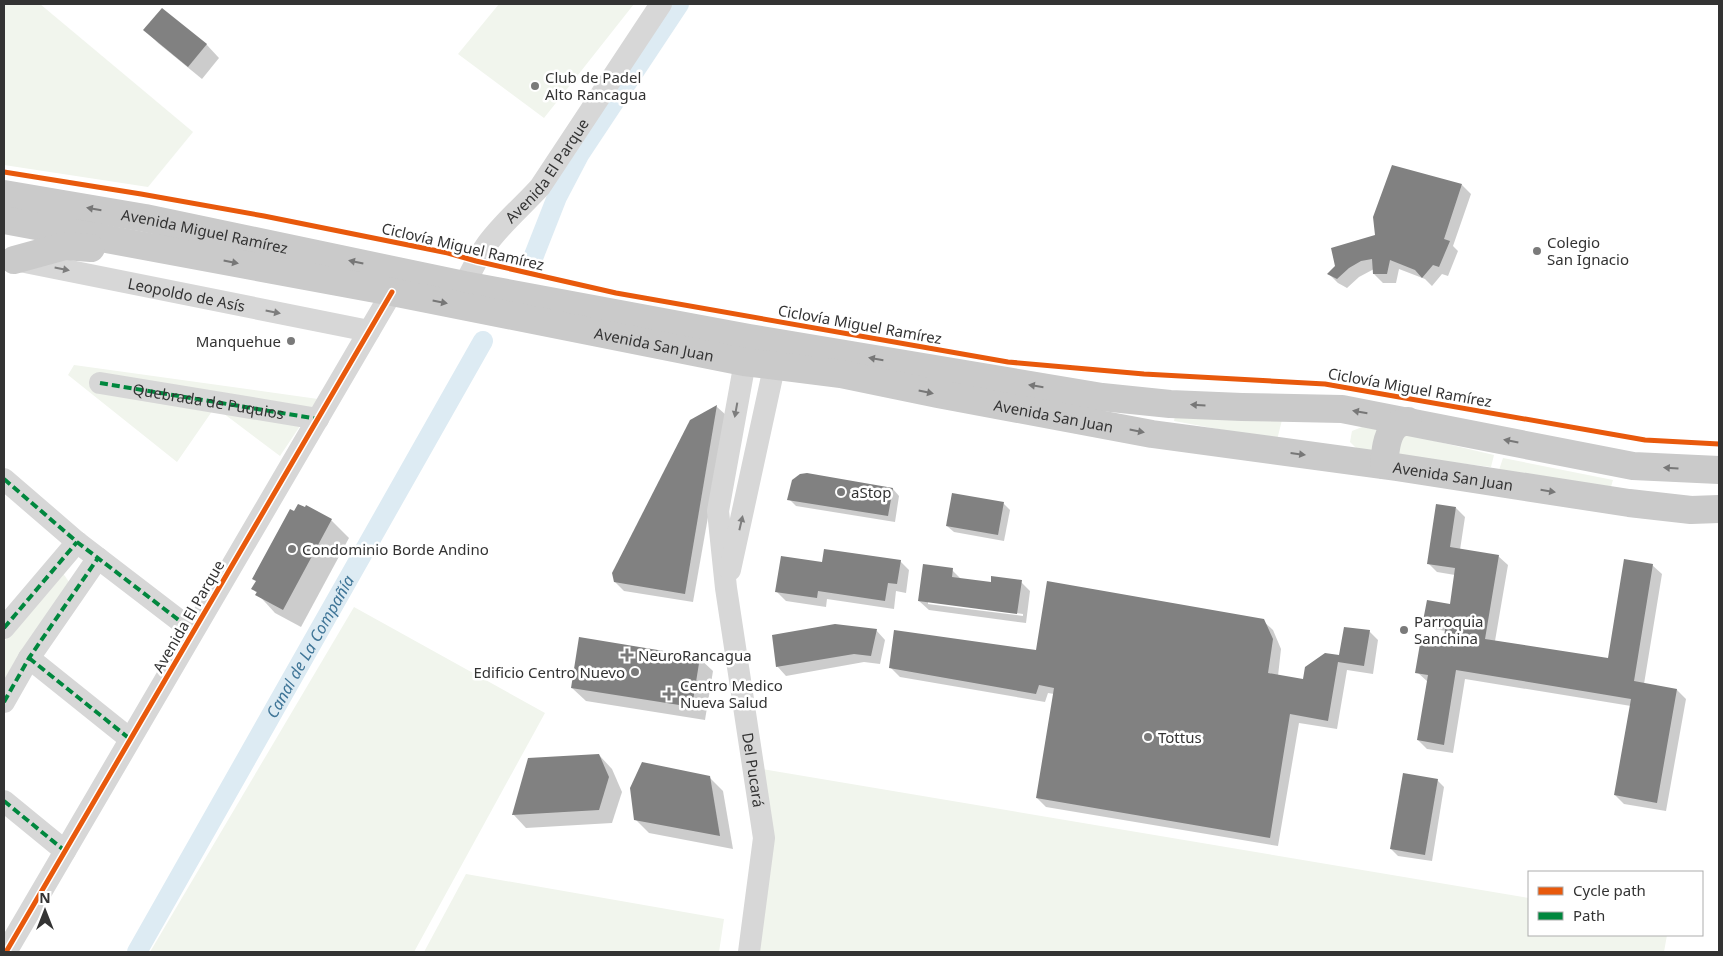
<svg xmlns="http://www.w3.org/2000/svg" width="1723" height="956" viewBox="0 0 1723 956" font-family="'Noto Sans',sans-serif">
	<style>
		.green { fill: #f1f5ed }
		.shadow { fill: #0003; fill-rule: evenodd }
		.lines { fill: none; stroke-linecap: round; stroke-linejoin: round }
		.canal { stroke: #ddebf3; stroke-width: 20 }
		.building { fill: #818181 }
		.minor { stroke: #d7d7d7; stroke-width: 22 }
		.major { stroke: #cacaca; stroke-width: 28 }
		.quiet { stroke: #00873e; stroke-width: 4; stroke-dasharray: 8 4; stroke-linecap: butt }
		.cycleway-casing { stroke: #fff; stroke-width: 8 }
		.cycleway { stroke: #e8590c; stroke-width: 5 }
		.oneway { fill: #777 }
		.oneway2 { fill: #7d7d7d }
		.poi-dot { fill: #7a7a7a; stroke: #fff; stroke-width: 2 }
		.labels { text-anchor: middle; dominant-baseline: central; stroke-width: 5; stroke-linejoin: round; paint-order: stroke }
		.poi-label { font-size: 15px; fill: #333; stroke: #fff; text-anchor: start }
		.street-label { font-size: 15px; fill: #333; stroke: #fff }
		.water-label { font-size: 16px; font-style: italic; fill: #3f7597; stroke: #fff }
	</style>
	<rect width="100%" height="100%" fill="#fff"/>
	<!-- green -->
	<g class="green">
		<polygon points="4,4 40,4 193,132 148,187 4,165"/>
		<polygon points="499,4 634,4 544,118 458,54"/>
		<polygon points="74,365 318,399 280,456 215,407 177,462 68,375"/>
		<polygon points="1175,416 1282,420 1277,440 1174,421"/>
		<polygon points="1367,425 1494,455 1491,467 1359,451 1350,442 1352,431"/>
		<polygon points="1503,458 1613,480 1610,490 1499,470"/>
		<polygon points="60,569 69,582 4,686 4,642"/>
		<polygon points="354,607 545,713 414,952 150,952"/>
		<polygon points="762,769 1529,898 1529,935 1667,935 1664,952 754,952"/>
		<polygon points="466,874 724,919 719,952 424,952"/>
	</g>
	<!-- shadow -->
	<g class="shadow">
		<polygon points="145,30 206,44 219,58 202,79 158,43"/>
		<polygon points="1462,185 1471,194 1453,246 1458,251 1448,276 1442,274 1432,286 1425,279 1399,269 1396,283 1383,283 1374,274 1374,269 1359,277 1347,288 1338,283 1329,274 1377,236"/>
		<polygon points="717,407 726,415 693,602 624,591 615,582 691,421"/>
		<polygon points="893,489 899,496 895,522 796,506 789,499"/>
		<polygon points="1003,503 1010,510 1004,541 954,532 947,526"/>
		<polygon points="1456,508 1465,517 1460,550 1498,556 1508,565 1495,641 1609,660 1652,565 1662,574 1644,684 1677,690 1686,699 1666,811 1624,804 1615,795 1631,706 1465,679 1453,753 1427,749 1418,740 1428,682 1417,672 1444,644 1446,631 1434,629 1425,620 1451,605 1455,575 1437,572 1428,563"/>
		<polygon points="306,509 331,520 349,538 301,627 275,613 253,589 295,513"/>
		<polygon points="900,561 909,570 906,593 896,591 894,609 827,599 826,607 786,601 777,592 823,563"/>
		<path d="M 952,570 L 961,579 L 992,584 L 1021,582 L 1030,591 L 1026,623 L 929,610 L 919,601 ZM 928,601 L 1023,614 L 1023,616 L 928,604 Z"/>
		<polygon points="1263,621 1273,630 1281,649 1278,676 1304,681 1340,656 1369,631 1378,640 1373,674 1347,670 1337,729 1299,723 1278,846 1046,807 1037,798 1054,694 1048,693 1045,702 900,677 891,668 1037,652"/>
		<polygon points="876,630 885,640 880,664 864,662 786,676 777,666"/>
		<polygon points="699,658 713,671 705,720 586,701 572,688"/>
		<polygon points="599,755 612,769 622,792 612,823 526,828 513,814"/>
		<polygon points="710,778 723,791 733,849 649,833 636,820"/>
		<polygon points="1437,780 1444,787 1432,861 1398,856 1391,849"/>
	</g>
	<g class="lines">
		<!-- canal -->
		<g class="canal">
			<polyline points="533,258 557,197 579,155 679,4"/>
			<path id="s1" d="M 137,952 L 483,341"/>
		</g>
	</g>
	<!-- building -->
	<g class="building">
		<polygon points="162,8 207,44 188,67 143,30"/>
		<polygon points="1392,165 1462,184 1444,239 1450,241 1439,267 1433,265 1422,278 1415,270 1390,260 1387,274 1373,274 1372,259 1361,261 1349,268 1337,279 1327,274 1335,266 1331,248 1375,235 1373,217"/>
		<polygon points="717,405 685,594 614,582 612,573 690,420"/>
		<polygon points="807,473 893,488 888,516 787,500 792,480 800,474"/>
		<polygon points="952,493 1004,502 998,535 946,526"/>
		<polygon points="298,504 305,507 306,505 332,519 283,610 255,595 257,592 251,589 256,581 252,579 290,509 294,511"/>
		<polygon points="1436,504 1456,507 1450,547 1499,555 1485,639 1608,658 1624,559 1653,564 1634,681 1677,689 1657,803 1614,795 1631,699 1456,670 1444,745 1417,740 1428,675 1415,673 1421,638 1443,642 1446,624 1423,621 1427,600 1450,604 1455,568 1427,564"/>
		<polygon points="824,549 901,560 897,584 888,583 885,601 818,591 817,598 775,592 781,556 822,562"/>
		<polygon points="923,564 953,568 952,577 991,582 991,576 1022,580 1017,614 918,601"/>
		<polygon points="1047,581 1264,619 1273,639 1268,673 1303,679 1305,667 1325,653 1339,655 1344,627 1370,630 1364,666 1338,662 1328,721 1290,714 1270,838 1036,798 1054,688 1039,685 1036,694 889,668 894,630 1036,650"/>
		<polygon points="835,624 877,629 871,656 854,654 776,667 772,635"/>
		<polygon points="579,637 700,657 692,707 571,688"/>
		<polygon points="599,754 609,777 599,810 512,815 528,758"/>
		<polygon points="642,762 710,776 720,836 634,820 630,788"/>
		<polygon points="1403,773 1438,779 1425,855 1390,849"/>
	</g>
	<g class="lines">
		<!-- minor -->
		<g class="minor">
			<path id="s2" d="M 15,260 L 369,331"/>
			<path id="s3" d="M 464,285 C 471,272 477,259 485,247 C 500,225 522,207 540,187 L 661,4"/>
			<path id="s4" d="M 748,345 L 718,511 L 726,588 L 764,838 L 749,952"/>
			<polyline points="100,383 318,419"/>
			<polyline points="4,479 77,542 193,631"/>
			<polyline points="730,570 778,349"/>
			<polyline points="4,628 77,542"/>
			<polyline points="29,658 130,739"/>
			<polyline points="4,702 29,658 98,558"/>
			<polyline points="4,801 65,851"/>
			<polyline points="6,952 392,292"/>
		</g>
		<!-- major -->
		<g class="major">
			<path id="s5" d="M 4,194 L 145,218 L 464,285 L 749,338 L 1102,397 L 1170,404 L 1242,407 L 1342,409 L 1633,466 L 1719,470"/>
			<path id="s6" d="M 4,220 L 392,292 L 744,362 L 841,374 L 938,394 L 1152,434 L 1396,467 L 1629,503 L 1691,510 L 1719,509"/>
			<polyline points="14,260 65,246 91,248"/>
			<path d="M 1384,465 C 1385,454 1386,438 1393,429 C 1396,424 1403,422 1408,421"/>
		</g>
		<!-- quiet -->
		<g class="quiet">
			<path id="s7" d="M 100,383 L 318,419"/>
			<polyline points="4,479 77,542 193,631"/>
			<polyline points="4,628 77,542"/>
			<polyline points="29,658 130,739"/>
			<polyline points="4,702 29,658 98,558"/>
			<polyline points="4,801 65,851"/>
		</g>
		<defs>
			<g id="cycleway">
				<polyline points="4,172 141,194 264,216 448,253 476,261 616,293 1008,362 1144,374 1325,384 1645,440 1719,444"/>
				<polyline points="6,952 392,292"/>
			</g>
		</defs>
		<!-- cycleway casing -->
		<use href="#cycleway" class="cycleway-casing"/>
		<!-- cycleway -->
		<use href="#cycleway" class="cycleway"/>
	</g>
	<!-- one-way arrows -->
	<defs><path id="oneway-solid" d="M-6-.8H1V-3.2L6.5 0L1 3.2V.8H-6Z" transform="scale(1.25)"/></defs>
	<g class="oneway">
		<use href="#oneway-solid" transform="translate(94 209) rotate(-170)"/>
		<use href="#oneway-solid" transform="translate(231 262) rotate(11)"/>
		<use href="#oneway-solid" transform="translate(356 262) rotate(-168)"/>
		<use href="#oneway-solid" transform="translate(440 302) rotate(11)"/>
		<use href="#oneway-solid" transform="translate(876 359) rotate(-170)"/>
		<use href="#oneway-solid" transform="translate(1036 386) rotate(-171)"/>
		<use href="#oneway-solid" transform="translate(926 392) rotate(12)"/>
		<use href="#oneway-solid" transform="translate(1198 405) rotate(-177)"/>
		<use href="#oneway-solid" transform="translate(1360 412) rotate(-170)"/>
		<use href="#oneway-solid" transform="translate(1137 431) rotate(11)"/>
		<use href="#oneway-solid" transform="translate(1511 441) rotate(-169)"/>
		<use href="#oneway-solid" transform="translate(1298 454) rotate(7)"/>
		<use href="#oneway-solid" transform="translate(1671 468) rotate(-176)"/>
		<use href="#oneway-solid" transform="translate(1548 491) rotate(9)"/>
	</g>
	<g class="oneway2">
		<use href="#oneway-solid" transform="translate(62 269) rotate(11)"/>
		<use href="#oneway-solid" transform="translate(273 312) rotate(11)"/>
		<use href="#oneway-solid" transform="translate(736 410) rotate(100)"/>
		<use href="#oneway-solid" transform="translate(741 523) rotate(-77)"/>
	</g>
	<!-- markers -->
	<g class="poi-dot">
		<circle cx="535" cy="86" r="5"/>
		<circle cx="1537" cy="251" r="5"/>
		<circle cx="291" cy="341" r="5"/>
		<circle cx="841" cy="492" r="5"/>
		<circle cx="292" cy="549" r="5"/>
		<circle cx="1404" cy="630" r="5"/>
		<path d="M624.5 647.5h5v5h5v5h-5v5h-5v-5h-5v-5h5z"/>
		<circle cx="635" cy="672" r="5"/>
		<path d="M666.5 686.5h5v5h5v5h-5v5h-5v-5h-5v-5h5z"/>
		<circle cx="1148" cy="737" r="5"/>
	</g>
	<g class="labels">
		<!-- poi labels -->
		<g class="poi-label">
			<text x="545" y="77">Club de Padel<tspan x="545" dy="17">Alto Rancagua</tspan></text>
			<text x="1547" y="242">Colegio<tspan x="1547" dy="17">San Ignacio</tspan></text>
			<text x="281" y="341" text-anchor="end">Manquehue</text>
			<text x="851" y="492">aStop</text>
			<text x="302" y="549">Condominio Borde Andino</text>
			<text x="1414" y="621">Parroquia<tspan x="1414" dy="17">Sanchina</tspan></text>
			<text x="638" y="655">NeuroRancagua</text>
			<text x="625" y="672" text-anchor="end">Edificio Centro Nuevo</text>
			<text x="680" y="685">Centro Medico<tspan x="680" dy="17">Nueva Salud</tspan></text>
			<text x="1158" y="737">Tottus</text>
		</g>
		<!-- street labels -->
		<g class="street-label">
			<text stroke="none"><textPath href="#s3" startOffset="142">Avenida El Parque</textPath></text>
			<text stroke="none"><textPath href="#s5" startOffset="204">Avenida Miguel Ramírez</textPath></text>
			<text transform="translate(463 246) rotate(13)">Ciclovía Miguel Ramírez</text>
			<text stroke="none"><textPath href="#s2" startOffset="175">Leopoldo de Asís</textPath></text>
			<text transform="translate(860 324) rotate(10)">Ciclovía Miguel Ramírez</text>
			<text stroke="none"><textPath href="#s6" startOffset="662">Avenida San Juan</textPath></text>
			<text transform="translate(1410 387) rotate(10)">Ciclovía Miguel Ramírez</text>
			<text stroke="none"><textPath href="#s7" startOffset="110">Quebrada de Puquios</textPath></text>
			<text stroke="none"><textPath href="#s6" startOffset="1068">Avenida San Juan</textPath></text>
			<text stroke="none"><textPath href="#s6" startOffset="1472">Avenida San Juan</textPath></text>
			<text transform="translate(188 616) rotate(-60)">Avenida El Parque</text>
			<text stroke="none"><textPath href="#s4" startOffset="430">Del Pucará</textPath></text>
		</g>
		<!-- water labels -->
		<g class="water-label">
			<text stroke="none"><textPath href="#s1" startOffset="351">Canal de La Compañía</textPath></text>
		</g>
	</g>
	<!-- border -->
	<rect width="1723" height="956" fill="none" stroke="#333333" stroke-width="10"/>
	<!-- legend -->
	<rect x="1528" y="871" width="175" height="65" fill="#ffffff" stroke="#adadad"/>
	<rect x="1538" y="887" width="25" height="8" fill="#e8590c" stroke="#adadad"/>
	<text x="1573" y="896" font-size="15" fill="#333333">Cycle path</text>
	<rect x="1538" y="912" width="25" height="8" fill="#00873e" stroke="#adadad"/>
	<text x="1573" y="921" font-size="15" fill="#333333">Path</text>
	<!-- north arrow -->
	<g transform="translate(45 911)" stroke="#ffffff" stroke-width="4" paint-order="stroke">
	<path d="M0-4L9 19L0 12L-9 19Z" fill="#333333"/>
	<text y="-8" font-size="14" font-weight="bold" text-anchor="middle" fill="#333333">N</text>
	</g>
</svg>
